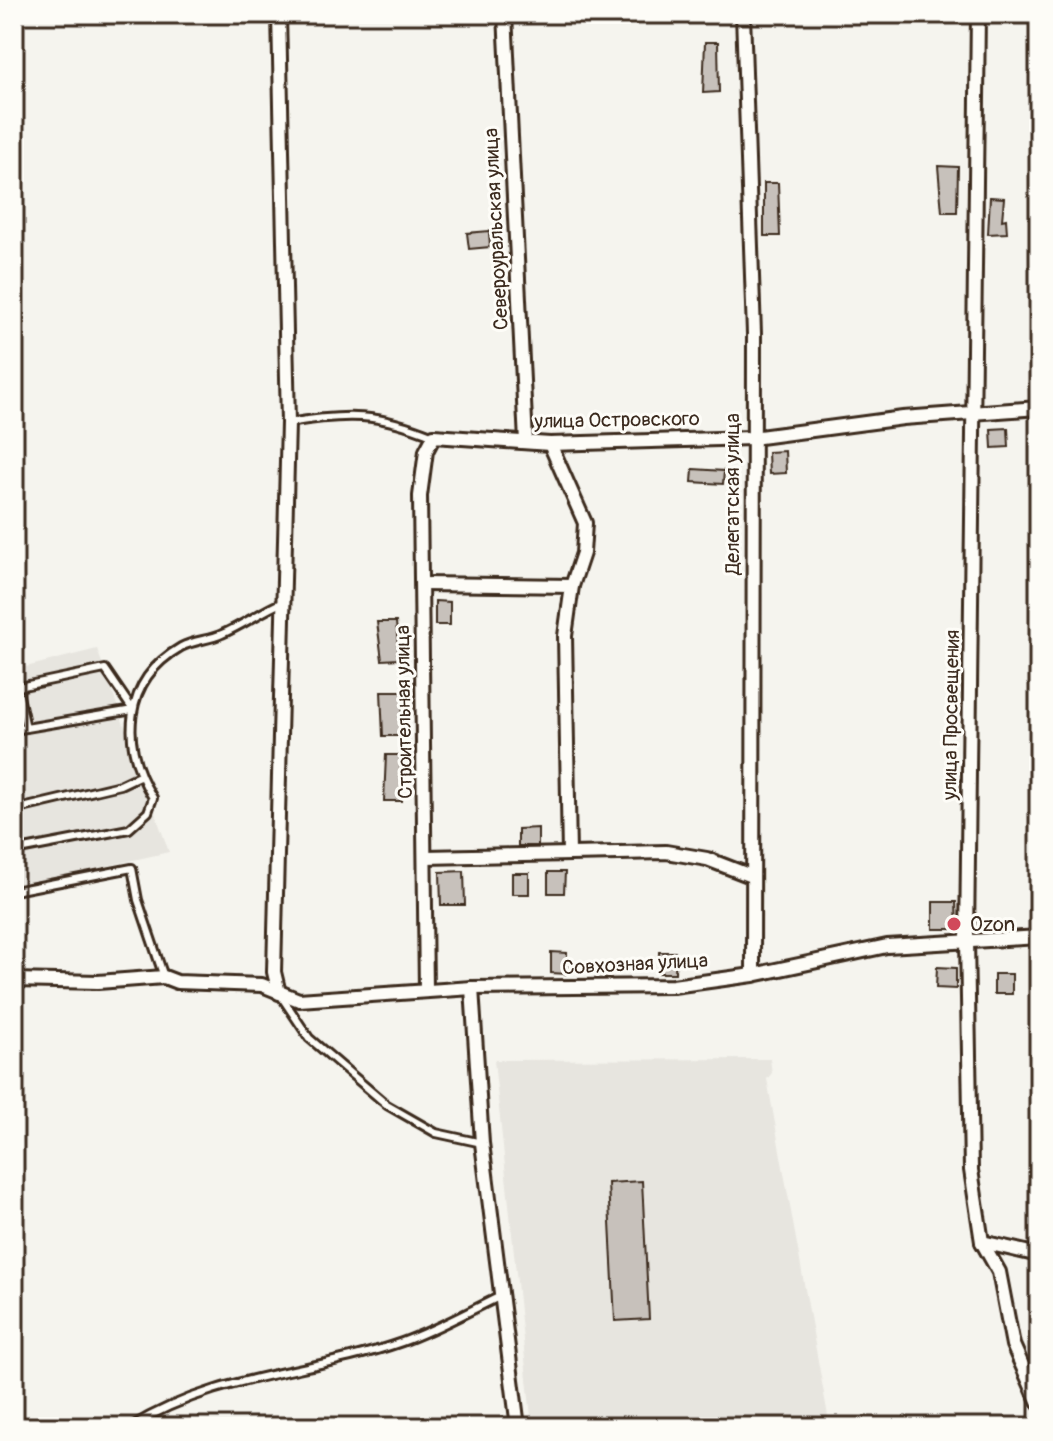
<svg xmlns="http://www.w3.org/2000/svg" width="1053" height="1441" viewBox="0 0 1053 1441" font-family="Pangolin,sans-serif">
	<style>
		.built { fill: #e7e5df }
		.building { fill: #c7c1bb; stroke: #3b2a1e; stroke-width: 2 }
		.lines { fill: none; stroke-linecap: round; stroke-linejoin: round }
		.service-casing { stroke: #3b2a1e; stroke-width: 12 }
		.minor-casing { stroke: #3b2a1e; stroke-width: 18 }
		.service { stroke: #fdfcf7; stroke-width: 6 }
		.minor { stroke: #fdfcf7; stroke-width: 12 }
		.poi-dot { fill: #d1495b; stroke: #fdfcf7; stroke-width: 3 }
		.labels { text-anchor: middle; dominant-baseline: central; stroke-width: 6; stroke-linejoin: round; paint-order: stroke }
		.street-label { font-size: 20px; fill: #3b2a1e; stroke: #fdfcf7 }
		.poi-label { font-size: 20px; fill: #3b2a1e; stroke: #fdfcf7; text-anchor: start }
	</style>
	<rect width="100%" height="100%" fill="#f5f4ee"/>
	<filter id="ink" filterUnits="userSpaceOnUse"><feTurbulence type="fractalNoise" baseFrequency=".0125" numOctaves="2"/><feDisplacementMap in="SourceGraphic" scale="16" xChannelSelector="R" yChannelSelector="G"/><feConvolveMatrix kernelMatrix="1 2 1 2 8 2 1 2 1" color-interpolation-filters="sRGB"/></filter>
	<g filter="url(#ink)">
		<!-- built -->
		<g class="built">
			<polygon points="97,649 169,852 14,887 14,670"/>
			<polygon points="770,1059 772,1073 767,1079 830,1427 532,1427 494,1060"/>
		</g>
		<!-- building -->
		<g class="building">
			<polygon points="705,42 718,42 719,92 703,93"/>
			<polygon points="938,166 958,167 957,212 942,212"/>
			<polygon points="764,183 778,183 780,236 764,236"/>
			<polygon points="990,197 1004,198 1002,220 1006,219 1007,233 988,234"/>
			<polygon points="489,231 490,247 469,249 467,233"/>
			<polygon points="1008,428 1009,447 992,448 991,429"/>
			<polygon points="785,451 786,473 769,474 768,452"/>
			<polygon points="693,469 724,471 723,484 692,482"/>
			<polygon points="435,601 450,602 450,625 435,625"/>
			<polygon points="377,622 396,622 399,659 382,660"/>
			<polygon points="381,691 403,691 402,736 383,736"/>
			<polygon points="386,755 400,755 402,801 384,801"/>
			<polygon points="538,828 538,846 518,846 518,829"/>
			<polygon points="464,871 465,905 441,905 440,872"/>
			<polygon points="548,872 565,872 564,893 548,893"/>
			<rect x="512" y="873" width="17" height="21"/>
			<polygon points="933,902 956,902 957,929 933,929"/>
			<polygon points="551,952 567,953 567,974 551,973"/>
			<polygon points="659,952 676,952 675,973 659,973"/>
			<polygon points="937,967 956,968 956,989 936,988"/>
			<rect x="994" y="974" width="18" height="20"/>
			<polygon points="642,1181 649,1319 615,1321 608,1183"/>
		</g>
		<g class="lines">
			<defs>
				<g id="service">
					<path d="M 288,423 C 347,413 378,413 434,436"/>
					<polyline points="17,687 26,728"/>
					<polyline points="14,688 105,669 133,710 14,730"/>
					<polyline points="14,810 120,785 139,776"/>
					<path d="M 14,851 L 129,829 L 148,812 L 153,798 C 120,745 122,681 181,647 C 193,640 210,640 222,634 C 243,625 262,611 283,602"/>
					<polyline points="14,891 132,868 138,900 164,977"/>
					<polyline points="281,996 309,1038 387,1105 436,1133 482,1143"/>
					<path d="M 130,1427 C 220,1372 308,1375 402,1342 C 436,1330 469,1311 501,1296"/>
				</g>
				<g id="minor">
					<polyline points="505,14 526,442"/>
					<polyline points="743,14 754,334 753,975"/>
					<polyline points="978,14 967,940 971,1170 982,1242 999,1272 1013,1345 1039,1403"/>
					<polyline points="550,444 585,523 583,553 572,586 565,636 569,854"/>
					<polyline points="422,584 572,586"/>
					<polyline points="426,857 666,852 707,859 751,876"/>
					<polyline points="14,980 98,982 164,977 177,982 262,985 299,1000 472,988 673,986 753,975 887,946 1039,937"/>
					<polyline points="472,988 482,1143 518,1427"/>
					<polyline points="426,990 420,496 426,451 434,436 550,444 752,438 903,418 1039,408"/>
					<polyline points="279,993 274,972 288,423 279,14"/>
					<polyline points="982,1242 1039,1255"/>
				</g>
			</defs>
			<!-- service casing -->
			<use href="#service" class="service-casing"/>
			<!-- minor casing -->
			<use href="#minor" class="minor-casing"/>
			<!-- service -->
			<use href="#service" class="service"/>
			<!-- minor -->
			<use href="#minor" class="minor"/>
		</g>
	</g>
	<!-- markers -->
	<circle class="poi-dot" cx="954" cy="924" r="8"/>
	<g class="labels">
		<!-- street labels -->
		<g class="street-label">
			<text transform="translate(496 229) rotate(-93)">Североуральская улица</text>
			<text transform="translate(617 420) rotate(-1)">улица Островского</text>
			<text transform="translate(732 494) rotate(-90)">Делегатская улица</text>
			<text transform="translate(404 712) rotate(-91)">Строительная улица</text>
			<text transform="translate(951 715) rotate(-89)">улица Просвещения</text>
			<text transform="translate(635 964) rotate(-3)">Совхозная улица</text>
		</g>
		<!-- poi labels -->
		<g class="poi-label">
			<text x="970" y="924">Ozon</text>
		</g>
	</g>
	<!-- margin -->
	<rect width="1053" height="1441" fill="none" stroke="#fdfcf7" stroke-width="48"/>
	<rect x="24" y="24" width="1005" height="1393" fill="none" stroke="#3b2a1e" stroke-width="3" filter="url(#ink)"/>
</svg>
